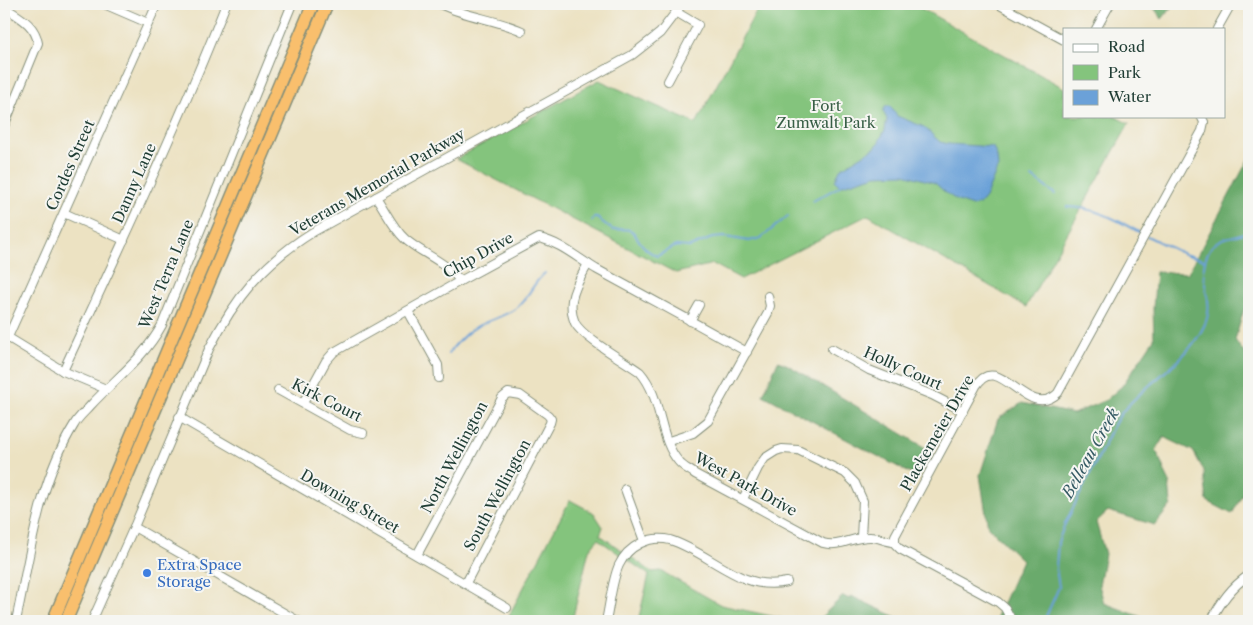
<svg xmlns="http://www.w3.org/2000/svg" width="1253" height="625" viewBox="0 0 1253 625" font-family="'Libre Caslon Text',serif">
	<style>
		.green { fill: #84c47d; stroke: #528058 }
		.forest { fill: #6baa6c; stroke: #457450 }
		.water { fill: #6ba1d8; stroke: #456f86 }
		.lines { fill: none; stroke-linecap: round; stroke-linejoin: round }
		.stream { stroke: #6ba1d8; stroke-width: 2 }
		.minor-casing { stroke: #86907b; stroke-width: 10 }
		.highway-casing { stroke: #86907b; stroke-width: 14 }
		.minor { stroke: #fff; stroke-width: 8 }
		.highway { stroke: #f9bf6d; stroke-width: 11 }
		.shop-dot { fill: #3f7fe0; stroke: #f6f6f2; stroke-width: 2 }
		.labels { text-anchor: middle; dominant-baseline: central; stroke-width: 4; stroke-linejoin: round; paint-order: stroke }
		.park-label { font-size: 15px; fill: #385f46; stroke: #f6f6f2 }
		.street-label { font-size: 15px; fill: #1f3d34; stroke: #f6f6f2 }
		.shop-label { font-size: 15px; fill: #366cbe; stroke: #f6f6f2; text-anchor: start }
		.water-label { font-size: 16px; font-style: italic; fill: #365b65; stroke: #f6f6f2 }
	</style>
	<rect width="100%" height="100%" fill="#f6f6f2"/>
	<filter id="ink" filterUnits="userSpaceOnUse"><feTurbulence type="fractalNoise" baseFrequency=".02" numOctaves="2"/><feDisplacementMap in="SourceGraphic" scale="10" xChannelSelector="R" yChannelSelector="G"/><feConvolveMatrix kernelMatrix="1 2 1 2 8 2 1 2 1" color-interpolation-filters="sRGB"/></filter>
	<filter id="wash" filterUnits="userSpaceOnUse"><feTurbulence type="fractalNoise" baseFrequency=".0096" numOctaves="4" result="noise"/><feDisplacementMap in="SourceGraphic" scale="20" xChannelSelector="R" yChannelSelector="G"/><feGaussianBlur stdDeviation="1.12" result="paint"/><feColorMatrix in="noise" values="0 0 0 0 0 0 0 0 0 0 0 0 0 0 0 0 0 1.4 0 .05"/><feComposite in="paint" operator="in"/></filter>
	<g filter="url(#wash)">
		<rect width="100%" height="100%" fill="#ece2c2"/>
		<!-- green -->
		<g class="green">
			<polygon points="760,4 913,4 1064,88 1064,116 1114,116 1129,124 1026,307 868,215 741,279 713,264 676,273 456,159 599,80 696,124"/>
			<polygon points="570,500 594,513 603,527 600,535 652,572 661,571 721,605 794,621 638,621 649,575 598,539 589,550 572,621 506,621"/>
		</g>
		<!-- forest -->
		<g class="forest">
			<polygon points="1151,4 1174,4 1162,19"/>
			<polygon points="1249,158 1249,307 1244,309 1235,340 1249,360 1249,482 1232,514 1207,501 1204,471 1193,451 1164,437 1156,450 1169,481 1171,505 1155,525 1108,511 1096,522 1105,554 1099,585 1104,603 1152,621 995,621 1022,560 988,527 980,475 998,419 1022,403 1073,414 1106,400 1122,386 1154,339 1153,308 1156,272 1188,273"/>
			<polygon points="778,361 788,365 934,453 917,477 763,395"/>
			<polygon points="843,596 849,599 851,596 905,621 817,621"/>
		</g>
		<!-- water -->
		<polygon class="water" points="886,106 890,106 897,116 924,127 940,142 949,144 993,147 997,157 998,167 985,198 980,204 972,206 958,201 946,193 935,183 904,174 876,175 840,186 835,181 840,169 876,147 885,130 887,119 883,111"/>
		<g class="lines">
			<!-- stream -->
			<g class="stream">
				<polyline points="1032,177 1055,194"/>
				<polyline points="813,201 840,186"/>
				<path d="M 1067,207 C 1095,207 1117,220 1141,233"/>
				<path d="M 592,221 L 594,218 L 597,218 L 613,230 C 640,226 631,236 646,249 C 649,252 653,254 657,256 L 676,246 L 690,247 L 712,238 L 725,237 L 749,241 L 761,238 L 788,216"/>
				<polyline points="1147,236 1184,254 1204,260"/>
				<path d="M 448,354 C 455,345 466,332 476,327 C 488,320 503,317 515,309 C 528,300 533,282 545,273"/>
				<path d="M 1044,621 L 1059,587 L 1056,568 L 1058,542 L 1064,526 C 1076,502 1088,478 1100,454 C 1107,440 1113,423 1123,411 C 1148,381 1187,362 1204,326 C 1218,299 1193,276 1210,249 C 1219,234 1237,239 1249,230"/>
			</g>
		</g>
	</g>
	<g filter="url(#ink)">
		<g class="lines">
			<defs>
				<g id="minor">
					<polyline points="104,4 148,23"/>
					<path d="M 440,4 C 466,17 495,19 522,31"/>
					<polyline points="998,4 1064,40"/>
					<path d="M 4,7 C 19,17 35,24 38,43 L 4,126"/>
					<polyline points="1096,29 1110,4"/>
					<polyline points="1217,29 1231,4"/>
					<polyline points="668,81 698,25 676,12"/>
					<path d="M 376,197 C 385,210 393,228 405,239 C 422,254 446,261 460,281"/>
					<polyline points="64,213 124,240"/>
					<path d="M 588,264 C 582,275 574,287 572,300 C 571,307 572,316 575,323 C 583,338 625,361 640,372 C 663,398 658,438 679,462 C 683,467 690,470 695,474 L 823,543 C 840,548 853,536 871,537 C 879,537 886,542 895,542"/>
					<polyline points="408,311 438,365 439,378"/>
					<polyline points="690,321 699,305"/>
					<polyline points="4,335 63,371 106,389"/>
					<polyline points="8,337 157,4"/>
					<polyline points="832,349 869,370 932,395 963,411"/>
					<path d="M 63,371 C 119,250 177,128 226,4"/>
					<polyline points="278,390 350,430 363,433"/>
					<path d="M 303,403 L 326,361 L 334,352 L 460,281 L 539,238 C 561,243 577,258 596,269 C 646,296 697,324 747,352"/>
					<polyline points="179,417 507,608"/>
					<polyline points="669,441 693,433 708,421 768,313 770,306 768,296"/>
					<polyline points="625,489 644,541"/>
					<polyline points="743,499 758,468 765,458 776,451 782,449 798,450 845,473 855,483 863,501 861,537"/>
					<polyline points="134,527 298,621"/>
					<polyline points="417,555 502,398 508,393 520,395 548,415 551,419 550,423 466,583"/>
					<path d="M 16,621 C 30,556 38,483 74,425 C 78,417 86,411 91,405 C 116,378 144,358 162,325 L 292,4"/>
					<path d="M 92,621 L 134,527 L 209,349 C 235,298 263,263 313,232 L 632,55 L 660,33 L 682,4"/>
					<path d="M 606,621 C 610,604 612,580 619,565 C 628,546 649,535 670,540 C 696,548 720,569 746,579 C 759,584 773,585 787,582"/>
					<path d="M 1012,621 L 1005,608 L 998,602 L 900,549 L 895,544 L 895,536 L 976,386 C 999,349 1027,423 1058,393 L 1202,131 L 1204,122 L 1201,116"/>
					<path d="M 1211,621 C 1221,602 1231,587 1249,575"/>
				</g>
				<g id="highway">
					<polyline points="53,621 313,4"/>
					<polyline points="66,621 327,4"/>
				</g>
			</defs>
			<!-- minor casing -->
			<use href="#minor" class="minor-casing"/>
			<!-- highway casing -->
			<use href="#highway" class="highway-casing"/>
			<!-- minor -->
			<use href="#minor" class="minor"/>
			<!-- highway -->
			<use href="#highway" class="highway"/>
		</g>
	</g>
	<!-- markers -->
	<circle class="shop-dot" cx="147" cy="573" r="5"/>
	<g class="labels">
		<!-- park labels -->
		<g class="park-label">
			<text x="826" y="105">Fort<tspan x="826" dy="17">Zumwalt Park</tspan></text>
		</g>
		<!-- street labels -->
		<g class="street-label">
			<text transform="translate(70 165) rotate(-66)">Cordes Street</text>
			<text transform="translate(377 182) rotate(-30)">Veterans Memorial Parkway</text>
			<text transform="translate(134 183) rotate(-66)">Danny Lane</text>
			<text transform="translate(478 255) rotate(-29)">Chip Drive</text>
			<text transform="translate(166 274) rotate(-67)">West Terra Lane</text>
			<text transform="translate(903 368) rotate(24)">Holly Court</text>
			<text transform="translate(327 400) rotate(27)">Kirk Court</text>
			<text transform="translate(937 433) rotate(-60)">Plackemeier Drive</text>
			<text transform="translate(454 457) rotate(-62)">North Wellington</text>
			<text transform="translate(746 484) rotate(29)">West Park Drive</text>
			<text transform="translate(497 495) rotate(-62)">South Wellington</text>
			<text transform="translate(350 501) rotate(30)">Downing Street</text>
		</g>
		<!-- shop labels -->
		<g class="shop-label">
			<text x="157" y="564">Extra Space<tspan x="157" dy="17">Storage</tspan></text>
		</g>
		<!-- water labels -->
		<g class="water-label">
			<text transform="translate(1090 453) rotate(-61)">Belleau Creek</text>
		</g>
	</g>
	<!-- margin -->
	<rect width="1253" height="625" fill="none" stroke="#f6f6f2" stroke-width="20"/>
	<!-- legend -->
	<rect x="1063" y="28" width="162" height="90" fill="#f6f6f2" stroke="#a0aca6"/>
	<rect x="1073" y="44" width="25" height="8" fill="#ffffff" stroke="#a0aca6"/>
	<text x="1108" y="52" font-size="15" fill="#1f3d34">Road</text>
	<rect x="1073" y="65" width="25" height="15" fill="#84c47d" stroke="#a0aca6"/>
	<text x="1108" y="78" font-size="15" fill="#1f3d34">Park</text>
	<rect x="1073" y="90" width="25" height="15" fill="#6ba1d8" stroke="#a0aca6"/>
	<text x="1108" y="102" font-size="15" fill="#1f3d34">Water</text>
</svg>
